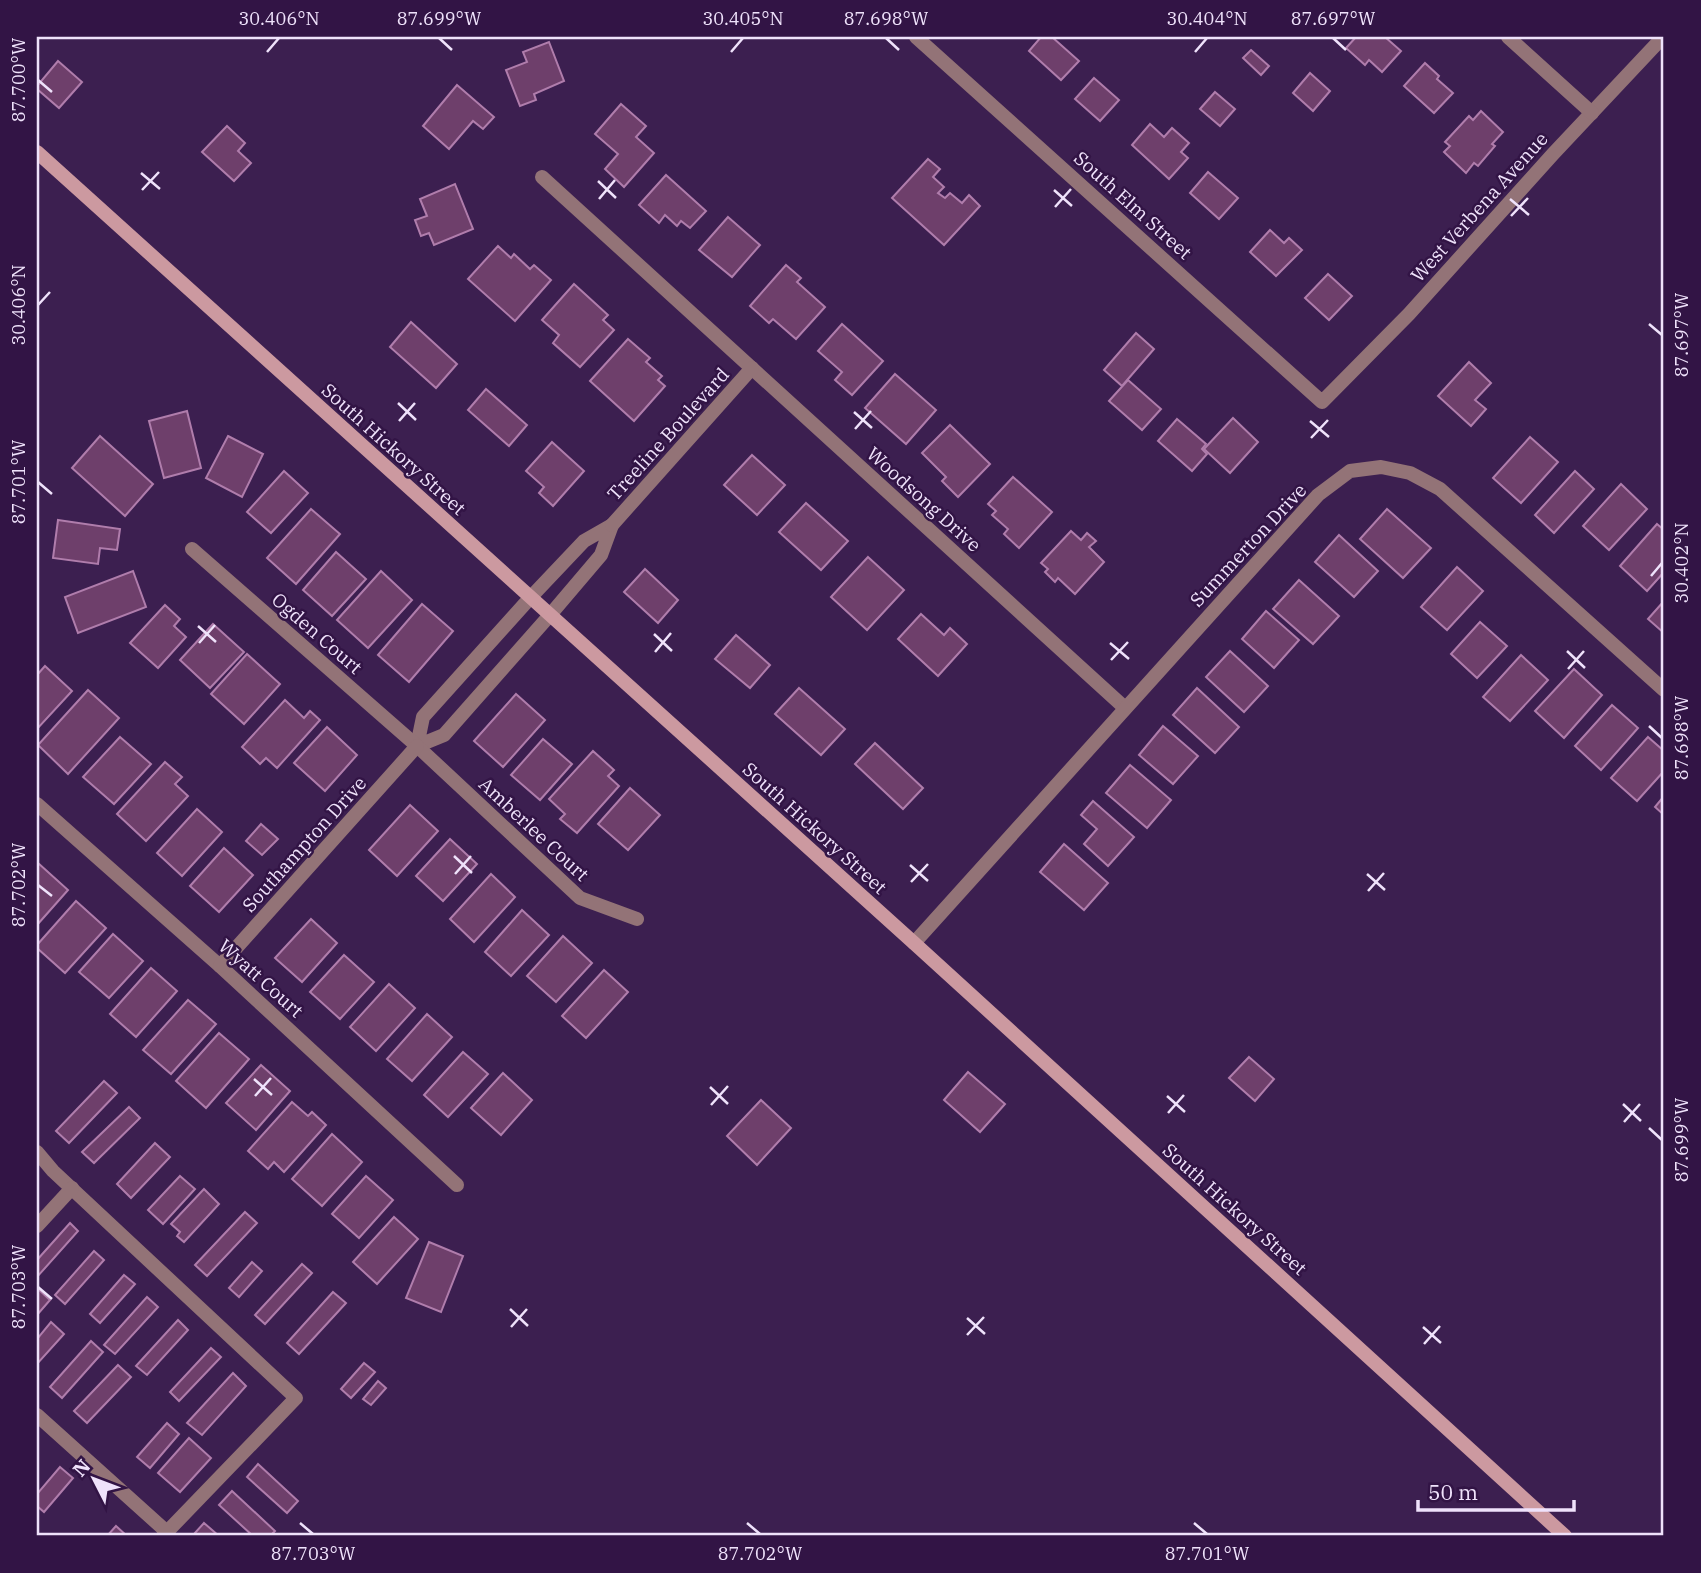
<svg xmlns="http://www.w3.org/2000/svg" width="1701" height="1573" viewBox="0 0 1701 1573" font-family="'IBM Plex Serif',serif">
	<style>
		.building { fill: #6e3f6b; stroke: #b07dac; stroke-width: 2 }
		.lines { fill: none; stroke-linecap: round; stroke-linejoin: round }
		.street { stroke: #937377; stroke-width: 14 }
		.secondary { stroke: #cc99a0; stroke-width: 14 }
		.ticks { fill: none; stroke: #efe2fb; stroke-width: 2.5 }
		.labels { text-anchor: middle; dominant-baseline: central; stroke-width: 5; stroke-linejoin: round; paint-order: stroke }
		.street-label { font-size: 19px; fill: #efe2fb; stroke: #321445 }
		.neatline { fill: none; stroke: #efe2fb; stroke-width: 2.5 }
		.ticks-label { font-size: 18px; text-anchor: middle; fill: #efe2fb }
	</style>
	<rect width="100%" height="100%" fill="#3c1f50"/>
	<!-- building -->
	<g class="building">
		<polygon points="1041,37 1052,37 1079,61 1061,80 1029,51"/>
		<polygon points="1356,37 1385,37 1401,51 1382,72 1369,60 1365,65 1346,48"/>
		<polygon points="549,42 564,81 534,94 536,100 520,106 506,70 527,62 523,52"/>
		<polygon points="1251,50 1269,66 1261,75 1243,58"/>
		<polygon points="58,61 82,82 59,108 37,89 37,86"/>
		<polygon points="1425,63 1439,76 1437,79 1453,93 1434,113 1404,86"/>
		<polygon points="1310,73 1330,91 1313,111 1293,93"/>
		<polygon points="1094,78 1119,100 1100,121 1075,99"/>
		<polygon points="457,85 494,117 483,129 473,121 449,149 423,126"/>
		<polygon points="1215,92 1235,109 1220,126 1200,109"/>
		<polygon points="621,104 646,126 636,137 654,153 624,187 605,169 618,154 595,134"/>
		<polygon points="1481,111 1503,132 1492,144 1495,146 1478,166 1474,163 1466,173 1444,152 1450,146 1445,142 1469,116 1473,120"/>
		<polygon points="1150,124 1164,137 1172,128 1189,143 1181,152 1188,158 1169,179 1132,145"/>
		<polygon points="227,126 245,143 238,151 251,163 234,181 202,152"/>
		<polygon points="928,159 940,169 933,177 944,187 938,193 945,198 950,193 962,203 969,195 980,206 944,245 892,198"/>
		<polygon points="1208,172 1238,198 1219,219 1190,193"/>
		<polygon points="666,175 706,211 690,228 681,221 677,226 665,215 659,223 639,205"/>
		<polygon points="455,184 473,229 434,245 429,233 421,236 415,220 427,216 420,199"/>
		<polygon points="728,217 760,245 732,277 699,250"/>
		<polygon points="1270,230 1284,243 1289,238 1302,250 1276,276 1250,252"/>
		<polygon points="498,246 511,258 514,254 530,269 534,265 551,280 515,321 468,279"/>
		<polygon points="786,265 801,278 797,282 825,307 796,339 773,319 769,323 750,306"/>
		<polygon points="1328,274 1352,296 1329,320 1305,298"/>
		<polygon points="574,284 608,315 603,320 614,330 580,367 553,343 559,335 542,320"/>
		<polygon points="411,322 457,364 436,388 390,347"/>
		<polygon points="842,324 883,361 852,395 835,380 842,372 818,351"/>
		<polygon points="1136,333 1154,349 1122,386 1104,370"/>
		<polygon points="628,339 650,358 646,362 662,376 658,380 665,386 634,421 590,381"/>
		<polygon points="1469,362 1491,383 1475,400 1486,409 1471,426 1438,396"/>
		<polygon points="895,374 936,410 906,444 865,408"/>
		<polygon points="1128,380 1161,409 1142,430 1109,401"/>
		<polygon points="486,389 527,425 509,446 468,410"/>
		<polygon points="187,411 201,468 164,478 149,421"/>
		<polygon points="1233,418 1258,442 1230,473 1204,449"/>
		<polygon points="1177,419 1206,444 1202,449 1207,454 1192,471 1158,441"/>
		<polygon points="950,425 990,464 958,497 942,481 946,477 922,453"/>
		<polygon points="100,436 153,484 125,516 72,468"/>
		<polygon points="228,436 263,454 242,497 206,478"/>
		<polygon points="1530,437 1558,462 1521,503 1493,478"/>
		<polygon points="552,442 584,471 553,506 539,493 544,487 526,471"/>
		<polygon points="752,455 785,485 757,515 724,485"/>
		<polygon points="284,471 308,493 271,533 247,512"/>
		<polygon points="1575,471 1594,489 1554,533 1535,515"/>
		<polygon points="1013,477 1052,512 1019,548 1004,534 1008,529 992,515 996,511 988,504"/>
		<polygon points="1621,484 1647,509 1609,550 1583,526"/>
		<polygon points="806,503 848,541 821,570 779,532"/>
		<polygon points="311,509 340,534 296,584 267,558"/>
		<polygon points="1387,509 1431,548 1403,578 1360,539"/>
		<polygon points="58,520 120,529 117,550 100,548 98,564 53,558"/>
		<polygon points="1657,524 1664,530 1664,572 1647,591 1620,566"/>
		<polygon points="1071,531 1081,540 1087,533 1096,541 1089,547 1104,562 1075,594 1058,578 1055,582 1045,572 1048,569 1041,563"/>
		<polygon points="1339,535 1378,571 1354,597 1315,562"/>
		<polygon points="336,552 366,579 332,616 303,590"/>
		<polygon points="868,557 904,590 867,630 831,597"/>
		<polygon points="1457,567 1483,591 1447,630 1421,607"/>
		<polygon points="645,569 678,600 658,623 624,592"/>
		<polygon points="133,571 146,607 78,633 65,597"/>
		<polygon points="381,571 412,600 368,648 337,620"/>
		<polygon points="1299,580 1339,616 1313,644 1273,609"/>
		<polygon points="1664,601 1664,633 1648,619"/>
		<polygon points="422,604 453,631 409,682 378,655"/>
		<polygon points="165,605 180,619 174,626 186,637 158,668 130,643"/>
		<polygon points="1266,611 1299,640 1274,668 1242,639"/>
		<polygon points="921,614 944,635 950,628 967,644 938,676 898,639"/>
		<polygon points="1480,622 1507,646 1477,678 1451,654"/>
		<polygon points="213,624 244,652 210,688 180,660"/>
		<polygon points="736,635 770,665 750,688 715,659"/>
		<polygon points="1230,651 1268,686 1244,712 1206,677"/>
		<polygon points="247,654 280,684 244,724 211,694"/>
		<polygon points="1521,655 1548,680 1510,721 1483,697"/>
		<polygon points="45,666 72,691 37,729 37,675"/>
		<polygon points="1574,669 1602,695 1564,738 1535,711"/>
		<polygon points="799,688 845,729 821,755 775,714"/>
		<polygon points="1197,688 1239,727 1215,753 1173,715"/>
		<polygon points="88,690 119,718 68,774 38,745"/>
		<polygon points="516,694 545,720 503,767 474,741"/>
		<polygon points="285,700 304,718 310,711 320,720 277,768 266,758 260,764 242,747"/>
		<polygon points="1612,705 1638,728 1601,770 1575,746"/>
		<polygon points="1163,726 1198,756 1173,784 1139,755"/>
		<polygon points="327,727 357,755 325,791 294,763"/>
		<polygon points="120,737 151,764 114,804 83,777"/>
		<polygon points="1648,737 1664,751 1664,771 1637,801 1611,778"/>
		<polygon points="543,739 572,764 540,800 511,775"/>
		<polygon points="875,743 923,788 903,809 855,764"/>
		<polygon points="593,751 614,770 608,776 619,786 577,833 560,819 565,814 549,799"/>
		<polygon points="165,762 182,777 175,784 188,796 146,841 117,814"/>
		<polygon points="1130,765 1171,800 1147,828 1106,793"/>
		<polygon points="630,788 660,815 628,850 598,824"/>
		<polygon points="1664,796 1664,815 1655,807"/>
		<polygon points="1093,801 1134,837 1108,866 1084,844 1097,829 1081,815"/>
		<polygon points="410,805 438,831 397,876 369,850"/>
		<polygon points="197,809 222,832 182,876 157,853"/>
		<polygon points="261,824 278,839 262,855 246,841"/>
		<polygon points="450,839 477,864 443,901 416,876"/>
		<polygon points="1064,844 1108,883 1084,910 1040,872"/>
		<polygon points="224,848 253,875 219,912 190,886"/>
		<polygon points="38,863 68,890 37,925 37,865"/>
		<polygon points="491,874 515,897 474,942 450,919"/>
		<polygon points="76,901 106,928 65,973 37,948 37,945"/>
		<polygon points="522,910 549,935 511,976 485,952"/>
		<polygon points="311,919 337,943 302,982 275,958"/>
		<polygon points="113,934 143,961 109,998 79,972"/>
		<polygon points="563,936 592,963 556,1002 527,976"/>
		<polygon points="344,955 374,982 340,1019 310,992"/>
		<polygon points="151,968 177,991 136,1037 110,1014"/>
		<polygon points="604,970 628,992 586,1038 562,1016"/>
		<polygon points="389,984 415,1008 376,1051 350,1027"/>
		<polygon points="188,1000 216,1024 171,1074 143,1050"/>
		<polygon points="427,1014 452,1037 412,1081 387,1059"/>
		<polygon points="219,1033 249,1059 206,1108 176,1081"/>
		<polygon points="463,1052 488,1074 448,1117 424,1095"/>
		<polygon points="1249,1057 1274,1079 1255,1101 1229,1078"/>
		<polygon points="261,1065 290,1091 256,1130 226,1103"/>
		<polygon points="968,1072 1005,1104 980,1132 944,1100"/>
		<polygon points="503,1073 532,1100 501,1135 471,1108"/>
		<polygon points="104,1081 117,1093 69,1143 56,1131"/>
		<polygon points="761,1100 791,1128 757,1165 727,1136"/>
		<polygon points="292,1102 308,1116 312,1112 326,1125 284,1172 274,1162 268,1169 248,1151"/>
		<polygon points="129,1107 140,1118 94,1163 82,1152"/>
		<polygon points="332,1134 362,1162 322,1206 292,1179"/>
		<polygon points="155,1143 170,1157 131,1198 117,1184"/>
		<polygon points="180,1176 195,1189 163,1224 148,1210"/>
		<polygon points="366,1176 393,1200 359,1238 332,1214"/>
		<polygon points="204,1189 219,1204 184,1242 177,1236 180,1232 171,1224"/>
		<polygon points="245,1212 257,1223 207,1276 195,1265"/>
		<polygon points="394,1217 418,1239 377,1284 353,1262"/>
		<polygon points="70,1223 78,1231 37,1277 37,1260"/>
		<polygon points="429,1242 463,1256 441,1312 406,1298"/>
		<polygon points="94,1251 104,1260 65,1304 55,1295"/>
		<polygon points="252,1262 262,1271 239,1297 229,1288"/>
		<polygon points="302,1264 312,1273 265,1324 255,1315"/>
		<polygon points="124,1275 135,1284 100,1323 90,1314"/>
		<polygon points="37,1288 50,1300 37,1315"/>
		<polygon points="333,1292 346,1303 299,1354 287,1343"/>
		<polygon points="147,1297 158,1307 115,1354 104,1345"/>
		<polygon points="178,1320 188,1330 147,1375 136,1366"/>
		<polygon points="51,1322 64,1334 37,1364 37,1339"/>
		<polygon points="91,1341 103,1352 62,1398 50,1387"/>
		<polygon points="211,1348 221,1357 179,1401 170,1392"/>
		<polygon points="364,1363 375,1372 351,1398 341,1389"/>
		<polygon points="118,1365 131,1377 87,1423 74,1411"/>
		<polygon points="233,1373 246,1386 202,1435 187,1423"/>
		<polygon points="378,1381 386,1388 371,1405 363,1399"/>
		<polygon points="167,1423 179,1434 150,1468 137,1457"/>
		<polygon points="189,1438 211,1458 180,1492 158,1473"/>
		<polygon points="258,1464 298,1501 287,1513 247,1477"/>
		<polygon points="60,1467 73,1478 44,1512 37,1506 37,1494"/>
		<polygon points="232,1491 275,1531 270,1536 253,1536 219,1505"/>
		<polygon points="204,1523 219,1536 196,1536 194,1534"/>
		<polygon points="116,1526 127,1536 107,1536"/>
	</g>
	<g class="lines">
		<!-- street -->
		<g class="street">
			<polyline points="916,37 1322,402 1409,314 1553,154 1663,37"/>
			<polyline points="1508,37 1592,113"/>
			<polyline points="542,177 1125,708"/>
			<polygon points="612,525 601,555 550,615 444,735 417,746 423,717 530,598 584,541"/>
			<polyline points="612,525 752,368"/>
			<polyline points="192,549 417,746 580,898 637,919"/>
			<polyline points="37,804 220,966 457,1185"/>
			<polyline points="914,943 1318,495 1350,471 1381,467 1410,473 1440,489 1664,690"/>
			<polyline points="220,966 417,746"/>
			<polyline points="37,1152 53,1171 296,1398 163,1536"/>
			<polyline points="37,1226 72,1188"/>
			<polyline points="37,1415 167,1532"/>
		</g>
		<!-- secondary -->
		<polyline class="secondary" points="37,152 914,943 1565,1536"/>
	</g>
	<!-- ticks -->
	<path class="ticks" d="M 439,38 L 452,50M 886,38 L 899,50M 1333,38 L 1346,50M 267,52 L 279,38M 731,52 L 743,38M 1195,52 L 1207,38M 38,80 L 52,92M 141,173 L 160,189M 598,181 L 616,198M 142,190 L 159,172M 1054,190 L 1072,206M 599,199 L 615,180M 1510,199 L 1529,215M 1055,207 L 1071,189M 1511,216 L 1528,198M 38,305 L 50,292M 1649,324 L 1662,335M 398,403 L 416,420M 854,412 L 872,428M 399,421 L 415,403M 1310,421 L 1329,437M 855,429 L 871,411M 1311,438 L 1328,420M 38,482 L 52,494M 1651,576 L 1662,563M 198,626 L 216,642M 654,634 L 672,651M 199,643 L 215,625M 1110,643 L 1129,659M 1567,651 L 1585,668M 655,652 L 671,633M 1111,660 L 1128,642M 1568,669 L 1584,651M 1649,726 L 1662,738M 454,856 L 472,873M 910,865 L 928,881M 455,874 L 471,856M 1367,874 L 1385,890M 911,882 L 928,864M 38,885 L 52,896M 1368,891 L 1384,873M 254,1079 L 272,1095M 710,1087 L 728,1104M 255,1096 L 271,1078M 1167,1096 L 1185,1112M 1623,1104 L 1641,1121M 711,1105 L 728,1086M 1168,1113 L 1184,1095M 1624,1122 L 1640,1104M 1649,1128 L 1662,1140M 38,1287 L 52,1299M 510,1309 L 528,1326M 967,1318 L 985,1334M 511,1327 L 527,1309M 1423,1327 L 1441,1343M 967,1335 L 984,1317M 1424,1344 L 1440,1326M 300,1523 L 313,1534M 747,1523 L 760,1534M 1194,1523 L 1207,1534"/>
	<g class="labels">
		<!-- street labels -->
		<g class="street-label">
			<text transform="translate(1133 205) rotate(42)">South Elm Street</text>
			<text transform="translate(1479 207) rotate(-48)">West Verbena Avenue</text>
			<text transform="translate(668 434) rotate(-48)">Treeline Boulevard</text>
			<text transform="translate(394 449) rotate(42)">South Hickory Street</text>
			<text transform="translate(924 499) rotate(42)">Woodsong Drive</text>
			<text transform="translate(1248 545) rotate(-47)">Summerton Drive</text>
			<text transform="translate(317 633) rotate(41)">Ogden Court</text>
			<text transform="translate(815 828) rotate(42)">South Hickory Street</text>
			<text transform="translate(534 829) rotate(43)">Amberlee Court</text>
			<text transform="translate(304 844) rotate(-48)">Southampton Drive</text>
			<text transform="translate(261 978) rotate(42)">Wyatt Court</text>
			<text transform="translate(1235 1209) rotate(42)">South Hickory Street</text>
		</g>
	</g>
	<!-- border -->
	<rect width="1701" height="1573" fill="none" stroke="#321445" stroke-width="77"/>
	<!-- north arrow -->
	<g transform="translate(94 1479) rotate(312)" stroke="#321445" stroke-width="5" paint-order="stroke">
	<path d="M0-5L12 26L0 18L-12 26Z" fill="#efe2fb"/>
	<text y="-10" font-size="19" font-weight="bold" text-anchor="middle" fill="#efe2fb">N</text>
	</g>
	<!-- scale -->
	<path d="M1418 1500v10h156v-10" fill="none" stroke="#efe2fb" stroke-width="3.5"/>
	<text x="1428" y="1500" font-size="21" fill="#efe2fb" stroke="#321445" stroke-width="5" paint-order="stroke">50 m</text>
	<rect x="38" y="38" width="1624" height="1496" class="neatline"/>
	<g class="ticks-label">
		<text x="279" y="25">30.406°N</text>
		<text x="439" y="25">87.699°W</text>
		<text x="743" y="25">30.405°N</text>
		<text x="886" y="25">87.698°W</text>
		<text x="1207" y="25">30.404°N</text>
		<text x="1333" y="25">87.697°W</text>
		<text transform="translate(19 80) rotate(-90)" y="6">87.700°W</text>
		<text transform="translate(19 305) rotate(-90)" y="6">30.406°N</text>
		<text transform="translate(1682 335) rotate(-90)" y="6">87.697°W</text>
		<text transform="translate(19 482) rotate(-90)" y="6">87.701°W</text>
		<text transform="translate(1682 563) rotate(-90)" y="6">30.402°N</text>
		<text transform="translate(1682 738) rotate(-90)" y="6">87.698°W</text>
		<text transform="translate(19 885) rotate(-90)" y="6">87.702°W</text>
		<text transform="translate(1682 1140) rotate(-90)" y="6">87.699°W</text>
		<text transform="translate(19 1287) rotate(-90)" y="6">87.703°W</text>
		<text x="313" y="1560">87.703°W</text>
		<text x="760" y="1560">87.702°W</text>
		<text x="1207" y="1560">87.701°W</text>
	</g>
</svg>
